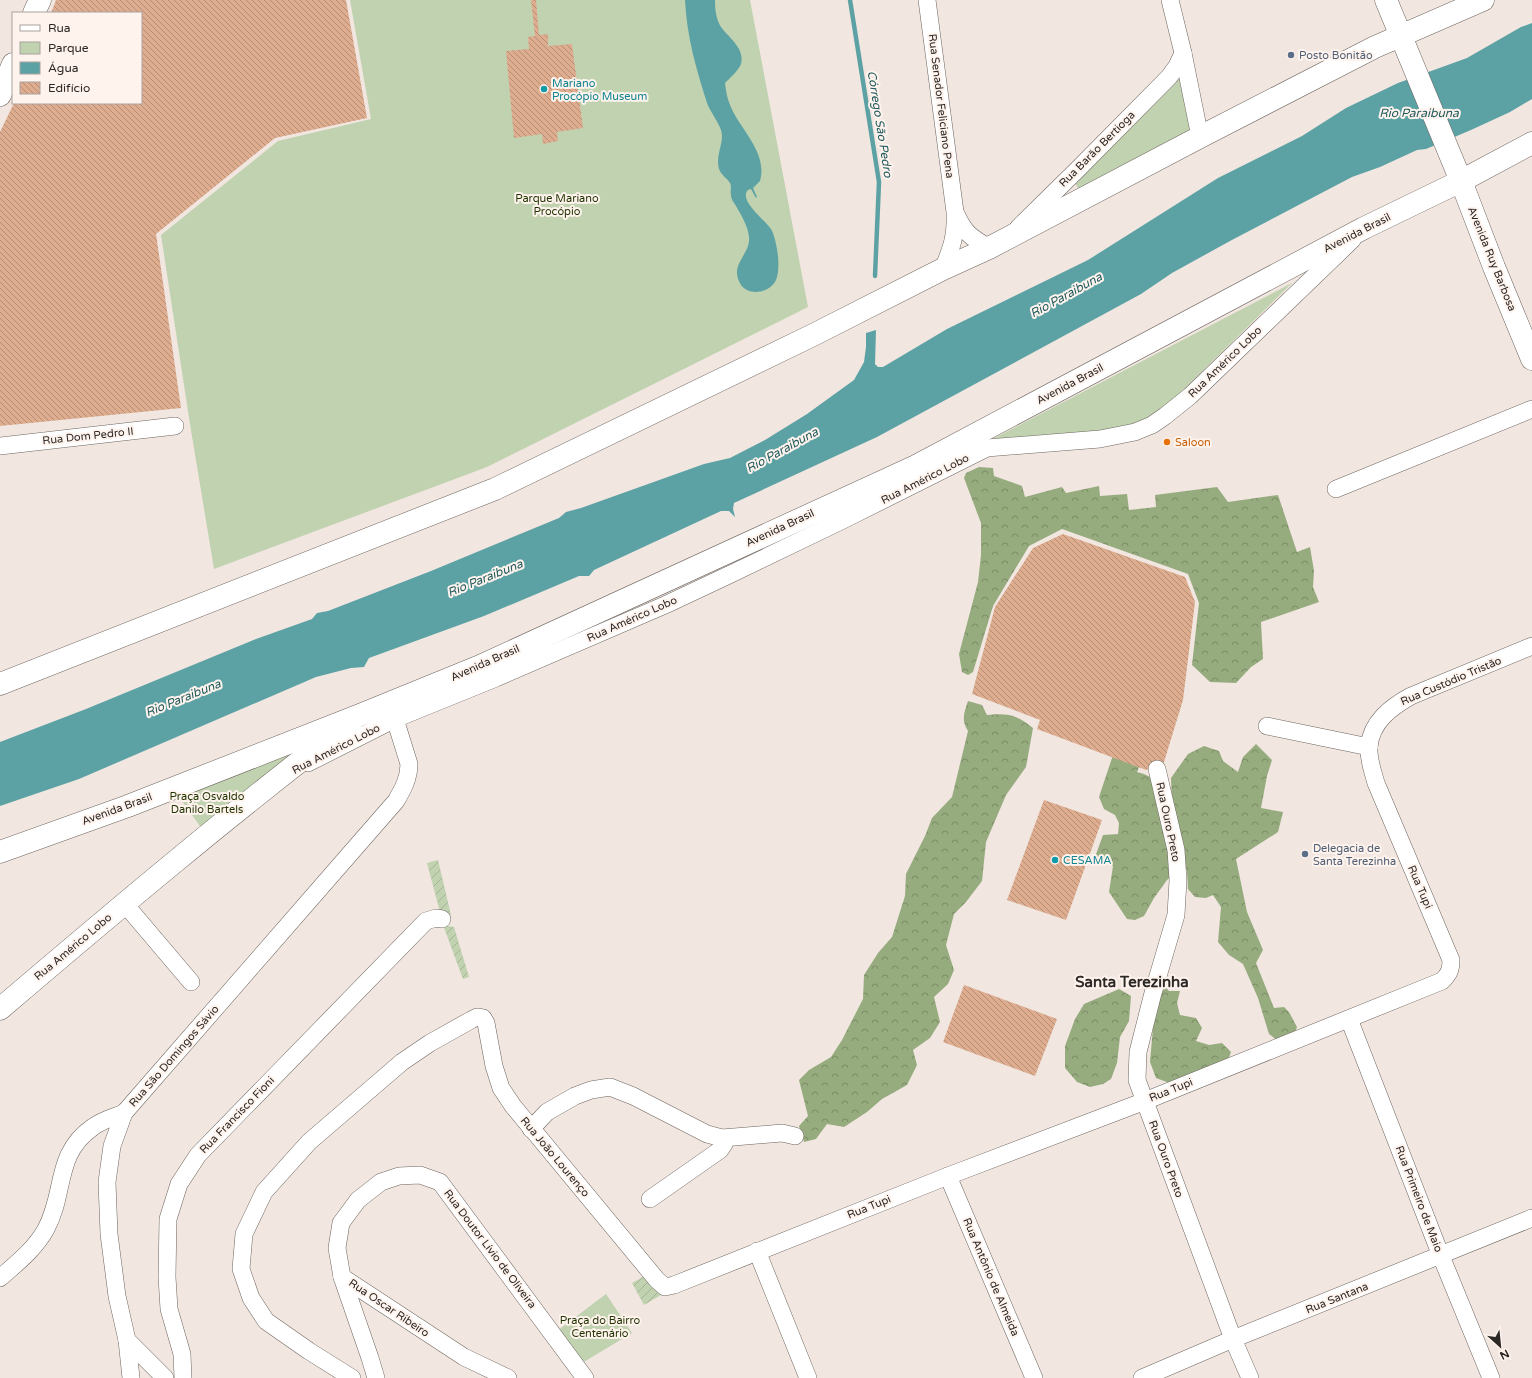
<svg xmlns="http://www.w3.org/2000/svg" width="1532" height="1378" viewBox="0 0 1532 1378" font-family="'Varela Round',sans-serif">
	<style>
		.forest { fill: url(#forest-crowns) }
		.park { fill: #c0d2af }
		.garden { fill: url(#garden-furrows) }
		.water { fill: #5ca2a5 }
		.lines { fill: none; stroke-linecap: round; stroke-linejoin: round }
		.stream { stroke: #5ca2a5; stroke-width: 4.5 }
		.building { fill: url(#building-back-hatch) }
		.minor-casing { stroke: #6e655f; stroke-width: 18 }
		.tertiary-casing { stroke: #6e655f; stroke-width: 23 }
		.secondary-casing { stroke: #6e655f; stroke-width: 23 }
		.trunk-casing { stroke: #6e655f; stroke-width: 23 }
		.minor { stroke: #fff; stroke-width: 17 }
		.tertiary { stroke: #fff; stroke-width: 22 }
		.secondary { stroke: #fff; stroke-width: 22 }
		.trunk { stroke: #fff; stroke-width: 22 }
		.service-dot { fill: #5c6f8a; stroke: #fff3ed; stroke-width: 1.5 }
		.culture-dot { fill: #0f9aa8; stroke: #fff3ed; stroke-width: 1.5 }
		.food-dot { fill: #e8710a; stroke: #fff3ed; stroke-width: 1.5 }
		.labels { text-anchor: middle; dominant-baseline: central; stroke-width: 4; stroke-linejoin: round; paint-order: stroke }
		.service-label { font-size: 11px; fill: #4e5e75; stroke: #fff3ed; text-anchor: start }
		.culture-label { font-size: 11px; fill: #0d838f; stroke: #fff3ed; text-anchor: start }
		.street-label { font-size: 11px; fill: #2b2725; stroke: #fff3ed }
		.park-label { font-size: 11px; fill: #1f3300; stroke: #fff3ed }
		.food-label { font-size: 11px; fill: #c56008; stroke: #fff3ed; text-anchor: start }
		.water-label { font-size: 12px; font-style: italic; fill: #1f5a5d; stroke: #fff3ed }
		.district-label { font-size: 15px; font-weight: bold; fill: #2b2725; stroke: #fff3ed }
	</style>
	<defs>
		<pattern id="forest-crowns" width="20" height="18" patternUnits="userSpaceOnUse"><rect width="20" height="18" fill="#96ac7e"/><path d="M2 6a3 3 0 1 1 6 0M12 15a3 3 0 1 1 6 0" fill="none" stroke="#7b8c67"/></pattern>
		<pattern id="garden-furrows" width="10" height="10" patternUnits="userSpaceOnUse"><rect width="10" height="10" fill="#c0d2af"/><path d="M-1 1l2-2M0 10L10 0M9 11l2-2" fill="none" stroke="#a5b496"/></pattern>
		<pattern id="building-back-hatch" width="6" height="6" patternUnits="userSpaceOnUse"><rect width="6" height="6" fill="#dead90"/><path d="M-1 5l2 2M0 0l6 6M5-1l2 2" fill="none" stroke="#b48d75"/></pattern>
	</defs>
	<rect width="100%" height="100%" fill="#f1e6e0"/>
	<!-- forest -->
	<g class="forest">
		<polygon points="979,467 993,468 994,476 1022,486 1025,497 1062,487 1066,493 1099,486 1100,496 1127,494 1129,510 1156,507 1155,495 1217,487 1228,502 1278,495 1297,552 1310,547 1314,571 1313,587 1319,602 1261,622 1263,659 1251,667 1236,683 1210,682 1192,665 1199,603 1188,574 1062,529 1029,546 993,606 973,672 968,675 962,672 959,654 978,582 981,555 981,523 964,478 966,473"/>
		<path d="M 968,701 L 982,705 L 987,715 C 1008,713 1017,715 1033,728 L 1026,767 L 1006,795 L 986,842 L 982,881 L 966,902 L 954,914 L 946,945 L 954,970 L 948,984 L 934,997 L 940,1022 L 930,1038 L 913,1050 L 917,1065 L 907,1085 L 882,1099 L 867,1112 L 844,1127 L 827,1124 L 816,1139 L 804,1142 L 799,1126 L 808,1116 L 799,1080 L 809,1070 L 831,1057 L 842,1040 L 863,999 L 864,975 L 878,953 L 892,937 L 905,896 L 906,874 L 925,836 L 932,818 L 952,797 L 968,731 C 961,720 964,713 968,701 Z"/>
		<polygon points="1117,743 1143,756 1137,772 1144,774 1154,779 1173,875 1167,880 1154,898 1144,916 1135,920 1127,919 1109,892 1113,866 1095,857 1103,835 1118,834 1119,823 1115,815 1104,809 1099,797"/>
		<polygon points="1256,744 1272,760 1267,776 1261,808 1283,812 1278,832 1236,859 1247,912 1263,950 1256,963 1274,1008 1284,1007 1289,1012 1297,1027 1295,1033 1277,1040 1269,1034 1258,998 1243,964 1229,955 1218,942 1221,907 1213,895 1206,898 1195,897 1188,889 1187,872 1172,807 1171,778 1188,754 1204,746 1219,751 1223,761 1238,772 1243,757"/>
		<polygon points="1161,982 1169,991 1180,991 1177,1003 1180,1015 1196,1018 1202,1028 1196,1041 1209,1045 1222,1043 1231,1052 1227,1063 1172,1084 1156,1078 1150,1062 1153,1027"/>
		<polygon points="1119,989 1131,996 1129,1021 1120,1037 1117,1063 1111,1079 1103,1084 1090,1087 1077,1082 1065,1068 1065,1046 1075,1019 1084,1004"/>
	</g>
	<!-- park -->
	<g class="park">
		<polygon points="350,0 750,0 808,307 487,467 214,569 190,424 161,235 278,141 371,119"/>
		<polygon points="1179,75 1192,131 1079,190 1074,181"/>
		<polygon points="1292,283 1172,401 1156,414 1128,428 981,445"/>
		<polygon points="305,743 202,829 177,794"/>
		<polygon points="606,1294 632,1333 582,1363 557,1331"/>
	</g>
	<!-- garden -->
	<g class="garden">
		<polygon points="438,860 451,915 440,912 427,863"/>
		<polygon points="443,925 454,927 469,977 463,979"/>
		<polygon points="648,1274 661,1295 644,1305 632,1283"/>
	</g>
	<!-- water -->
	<g class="water">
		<path d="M 685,0 L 715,0 C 715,9 716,19 721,27 C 729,38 745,48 741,64 C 739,70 730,78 725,83 C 726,91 727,98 730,105 C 740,130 768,152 760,181 L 753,188 L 757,197 L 756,198 L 751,189 L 748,190 C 738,200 765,220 771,229 C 777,240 782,270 775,282 C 768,293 749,296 741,285 C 728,264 751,255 749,237 C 748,226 741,215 736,206 C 734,203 731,199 731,195 C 730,191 732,187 730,183 C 727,178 721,175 719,169 C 715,155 725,142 721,130 C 718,121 711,113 707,103 C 696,68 687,38 685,0 Z"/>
		<polygon points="1532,23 1532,99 1510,112 1471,130 1426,149 1417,150 1380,167 1352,177 1230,241 1172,273 1141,294 877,437 734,503 733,509 735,517 729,511 721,511 594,570 589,576 579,576 484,616 369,658 364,667 351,668 316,677 79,779 0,806 0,742 86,709 256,639 312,619 317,613 328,611 431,571 559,518 566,512 581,508 704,464 730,458 765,440 807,414 854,380 864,362 866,347 866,333 876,330 875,364 878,367 883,367 947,329 1088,260 1218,178 1302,136 1346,108 1398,83 1467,58 1521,27"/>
	</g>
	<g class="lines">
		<!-- stream -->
		<polyline class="stream" points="850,0 879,182 875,276"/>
	</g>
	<!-- building -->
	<g class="building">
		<polygon points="56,0 346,0 367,118 275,138 156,234 181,408 0,426 0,132 14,103 141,103 141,13 51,13"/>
		<polygon points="531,0 536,0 539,35 548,34 548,46 572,44 583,128 557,132 558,141 543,144 542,134 514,138 506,51 529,49 528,37 535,36"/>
		<polygon points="1063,534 1185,577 1195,602 1183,700 1164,762 1146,770 1037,729 1040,720 972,694 995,607 1033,548"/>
		<polygon points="1044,800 1102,820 1066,920 1007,900"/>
		<polygon points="964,985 1057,1019 1035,1076 943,1042"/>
	</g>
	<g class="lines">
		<defs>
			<g id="minor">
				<path d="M 927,0 L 955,212 C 956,236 952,247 943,269"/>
				<polyline points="1170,0 1183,53 1200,137"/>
				<path d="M 956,214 C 965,234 971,237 989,248"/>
				<polyline points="1018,228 1077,170 1169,77 1177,66 1183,53"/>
				<polyline points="0,446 175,426"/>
				<polyline points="974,449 1100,439 1135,432 1152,425 1165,416 1190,396 1352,240"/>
				<polyline points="1336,489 1532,409"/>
				<polyline points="1267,726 1369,747"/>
				<polyline points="308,763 395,719 496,678 665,605 733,573 843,520 985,449"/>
				<polyline points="1157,769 1176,850 1178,880 1176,915 1153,993 1138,1052 1137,1080 1233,1339 1250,1378"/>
				<polyline points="124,903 191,982"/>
				<polyline points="1349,1019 1441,1256 1491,1378"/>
				<polyline points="531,1129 547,1112 575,1096 591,1090 610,1087 633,1096 707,1134 722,1138 782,1133 795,1136"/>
				<polyline points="948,1176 1034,1378"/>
				<polyline points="650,1199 720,1150 724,1144 722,1138"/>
				<polyline points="757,1251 808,1378"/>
				<polyline points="342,1277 464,1357 508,1378"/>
				<path d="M 0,1278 C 17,1263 35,1249 46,1229 C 66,1192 54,1154 93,1127 C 102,1120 114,1117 124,1113"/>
				<polyline points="127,1340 131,1378"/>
				<path d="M 165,1378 L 127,1340 L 117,1296 L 109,1234 L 107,1182 L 112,1146 L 124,1113 L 396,801 C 403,789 409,778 409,764 L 390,703"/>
				<polyline points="183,1378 182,1354 169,1309 167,1277 168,1219 179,1184 198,1155 426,921 436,918 442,919"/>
				<path d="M 352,1378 L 309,1351 L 266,1321 L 251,1298 L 241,1269 L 244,1234 L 264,1192 L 309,1142 L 402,1062 L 430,1043 L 471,1020 L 477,1017 L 483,1018 L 486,1023 L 494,1066 L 501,1088 L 513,1106 L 657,1280 L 665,1287 L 674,1285 L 948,1176 L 1145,1101 L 1442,981 C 1449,974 1451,970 1451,960 L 1376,783 C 1373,772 1368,759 1369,747 C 1371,722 1391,707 1411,696 L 1532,646"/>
				<polyline points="376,1378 370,1358 342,1277 337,1248 341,1223 358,1200 381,1182 399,1176 420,1175 440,1182 585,1378"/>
				<polyline points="1142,1378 1233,1339 1532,1218"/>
			</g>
			<g id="tertiary">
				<polyline points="1386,0 1461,181"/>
				<polyline points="34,13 40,0"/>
				<polyline points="0,95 13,64"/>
			</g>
			<g id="secondary">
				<polyline points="1461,181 1494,267 1532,359"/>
				<path d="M 0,1009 C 115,911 231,813 352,721"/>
			</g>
			<g id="trunk">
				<polyline points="0,684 495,489 813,335 943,269 989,248 1200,137 1375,47 1483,0"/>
				<polyline points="0,852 128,806 360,715 478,667 916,466 1364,228 1461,181 1532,143"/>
			</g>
		</defs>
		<!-- minor casing -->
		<use href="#minor" class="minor-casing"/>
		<!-- tertiary casing -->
		<use href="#tertiary" class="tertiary-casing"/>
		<!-- secondary casing -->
		<use href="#secondary" class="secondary-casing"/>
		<!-- trunk casing -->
		<use href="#trunk" class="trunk-casing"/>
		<!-- minor -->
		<use href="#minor" class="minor"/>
		<!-- tertiary -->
		<use href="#tertiary" class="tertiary"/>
		<!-- secondary -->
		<use href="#secondary" class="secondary"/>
		<!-- trunk -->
		<use href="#trunk" class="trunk"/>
	</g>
	<!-- markers -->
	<g class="service-dot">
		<circle cx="1291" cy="55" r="4"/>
		<circle cx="1305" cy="854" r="4"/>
	</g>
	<g class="culture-dot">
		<circle cx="544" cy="89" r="4"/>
		<circle cx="1055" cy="860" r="4"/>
	</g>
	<circle class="food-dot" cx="1167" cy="442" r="4"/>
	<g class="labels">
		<!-- service labels -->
		<g class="service-label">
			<text x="1299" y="55">Posto Bonitão</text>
			<text x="1313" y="848">Delegacia de<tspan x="1313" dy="13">Santa Terezinha</tspan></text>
		</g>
		<!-- culture labels -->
		<g class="culture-label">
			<text x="552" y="83">Mariano<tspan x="552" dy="13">Procópio Museum</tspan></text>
			<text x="1063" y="860">CESAMA</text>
		</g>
		<!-- street labels -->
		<g class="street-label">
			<text transform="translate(941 106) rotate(83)">Rua Senador Feliciano Pena</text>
			<text transform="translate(1097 149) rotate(-45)">Rua Barão Bertioga</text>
			<text transform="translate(1357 233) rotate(-27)">Avenida Brasil</text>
			<text transform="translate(1492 259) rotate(68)">Avenida Ruy Barbosa</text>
			<text transform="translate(1225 362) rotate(-44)">Rua Américo Lobo</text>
			<text transform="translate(1070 384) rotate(-28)">Avenida Brasil</text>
			<text transform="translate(88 436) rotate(-6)">Rua Dom Pedro II</text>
			<text transform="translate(925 479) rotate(-27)">Rua Américo Lobo</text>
			<text transform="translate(780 528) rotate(-25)">Avenida Brasil</text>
			<text transform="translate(632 619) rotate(-24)">Rua Américo Lobo</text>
			<text transform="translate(485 663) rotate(-24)">Avenida Brasil</text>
			<text transform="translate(1451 681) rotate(-23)">Rua Custódio Tristão</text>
			<text transform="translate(336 749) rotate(-27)">Rua Américo Lobo</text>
			<text transform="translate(117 809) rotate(-20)">Avenida Brasil</text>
			<text transform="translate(1168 822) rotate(78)">Rua Ouro Preto</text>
			<text transform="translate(1420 887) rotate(67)">Rua Tupi</text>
			<text transform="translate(73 947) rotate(-40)">Rua Américo Lobo</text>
			<text transform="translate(174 1056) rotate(-49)">Rua São Domingos Sávio</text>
			<text transform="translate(1171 1090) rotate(-22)">Rua Tupi</text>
			<text transform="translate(237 1115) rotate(-46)">Rua Francisco Fioni</text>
			<text transform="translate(555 1157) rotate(50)">Rua João Lourenço</text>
			<text transform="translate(1166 1159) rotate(70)">Rua Ouro Preto</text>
			<text transform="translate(1419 1199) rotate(69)">Rua Primeiro de Maio</text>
			<text transform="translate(869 1207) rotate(-22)">Rua Tupi</text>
			<text transform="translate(490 1249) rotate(53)">Rua Doutor Lívio de Oliveira</text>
			<text transform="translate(991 1277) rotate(67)">Rua Antônio de Almeida</text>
			<text transform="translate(1337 1298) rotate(-22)">Rua Santana</text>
			<text transform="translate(389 1308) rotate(34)">Rua Oscar Ribeiro</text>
		</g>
		<!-- park labels -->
		<g class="park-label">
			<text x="557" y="198">Parque Mariano<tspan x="557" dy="13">Procópio</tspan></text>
			<text x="207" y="796">Praça Osvaldo<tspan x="207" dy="13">Danilo Bartels</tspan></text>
			<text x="600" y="1320">Praça do Bairro<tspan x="600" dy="13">Centenário</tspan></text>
		</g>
		<!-- food labels -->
		<g class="food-label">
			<text x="1175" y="442">Saloon</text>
		</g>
		<!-- water labels -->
		<g class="water-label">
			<text x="1419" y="113">Rio Paraibuna</text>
			<text transform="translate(880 124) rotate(81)">Córrego São Pedro</text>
			<text transform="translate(1066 295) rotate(-29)">Rio Paraibuna</text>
			<text transform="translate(782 450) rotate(-29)">Rio Paraibuna</text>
			<text transform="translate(485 578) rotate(-22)">Rio Paraibuna</text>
			<text transform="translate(183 698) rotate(-22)">Rio Paraibuna</text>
		</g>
		<!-- district labels -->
		<g class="district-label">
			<text x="1132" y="982">Santa Terezinha</text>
		</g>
	</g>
	<!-- legend -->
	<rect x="12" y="12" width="130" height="92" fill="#fff3ed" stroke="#aaa19d"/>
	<rect x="20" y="25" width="20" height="6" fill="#ffffff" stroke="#aaa19d"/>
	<text x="48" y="32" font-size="12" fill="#2b2725">Rua</text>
	<rect x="20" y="42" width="20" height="12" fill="#c0d2af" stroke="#aaa19d"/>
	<text x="48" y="52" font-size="12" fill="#2b2725">Parque</text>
	<rect x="20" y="62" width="20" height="12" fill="#5ca2a5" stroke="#aaa19d"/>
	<text x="48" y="72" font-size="12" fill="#2b2725">Água</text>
	<rect x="20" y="82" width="20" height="12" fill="url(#building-back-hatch)" stroke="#aaa19d"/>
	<text x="48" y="92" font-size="12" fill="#2b2725">Edifício</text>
	<!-- north arrow -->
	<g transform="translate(1500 1346) rotate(153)" stroke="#fff3ed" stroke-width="3" paint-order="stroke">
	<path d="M0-3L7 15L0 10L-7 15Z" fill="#2b2725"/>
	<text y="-6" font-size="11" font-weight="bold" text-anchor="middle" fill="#2b2725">N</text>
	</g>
</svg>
